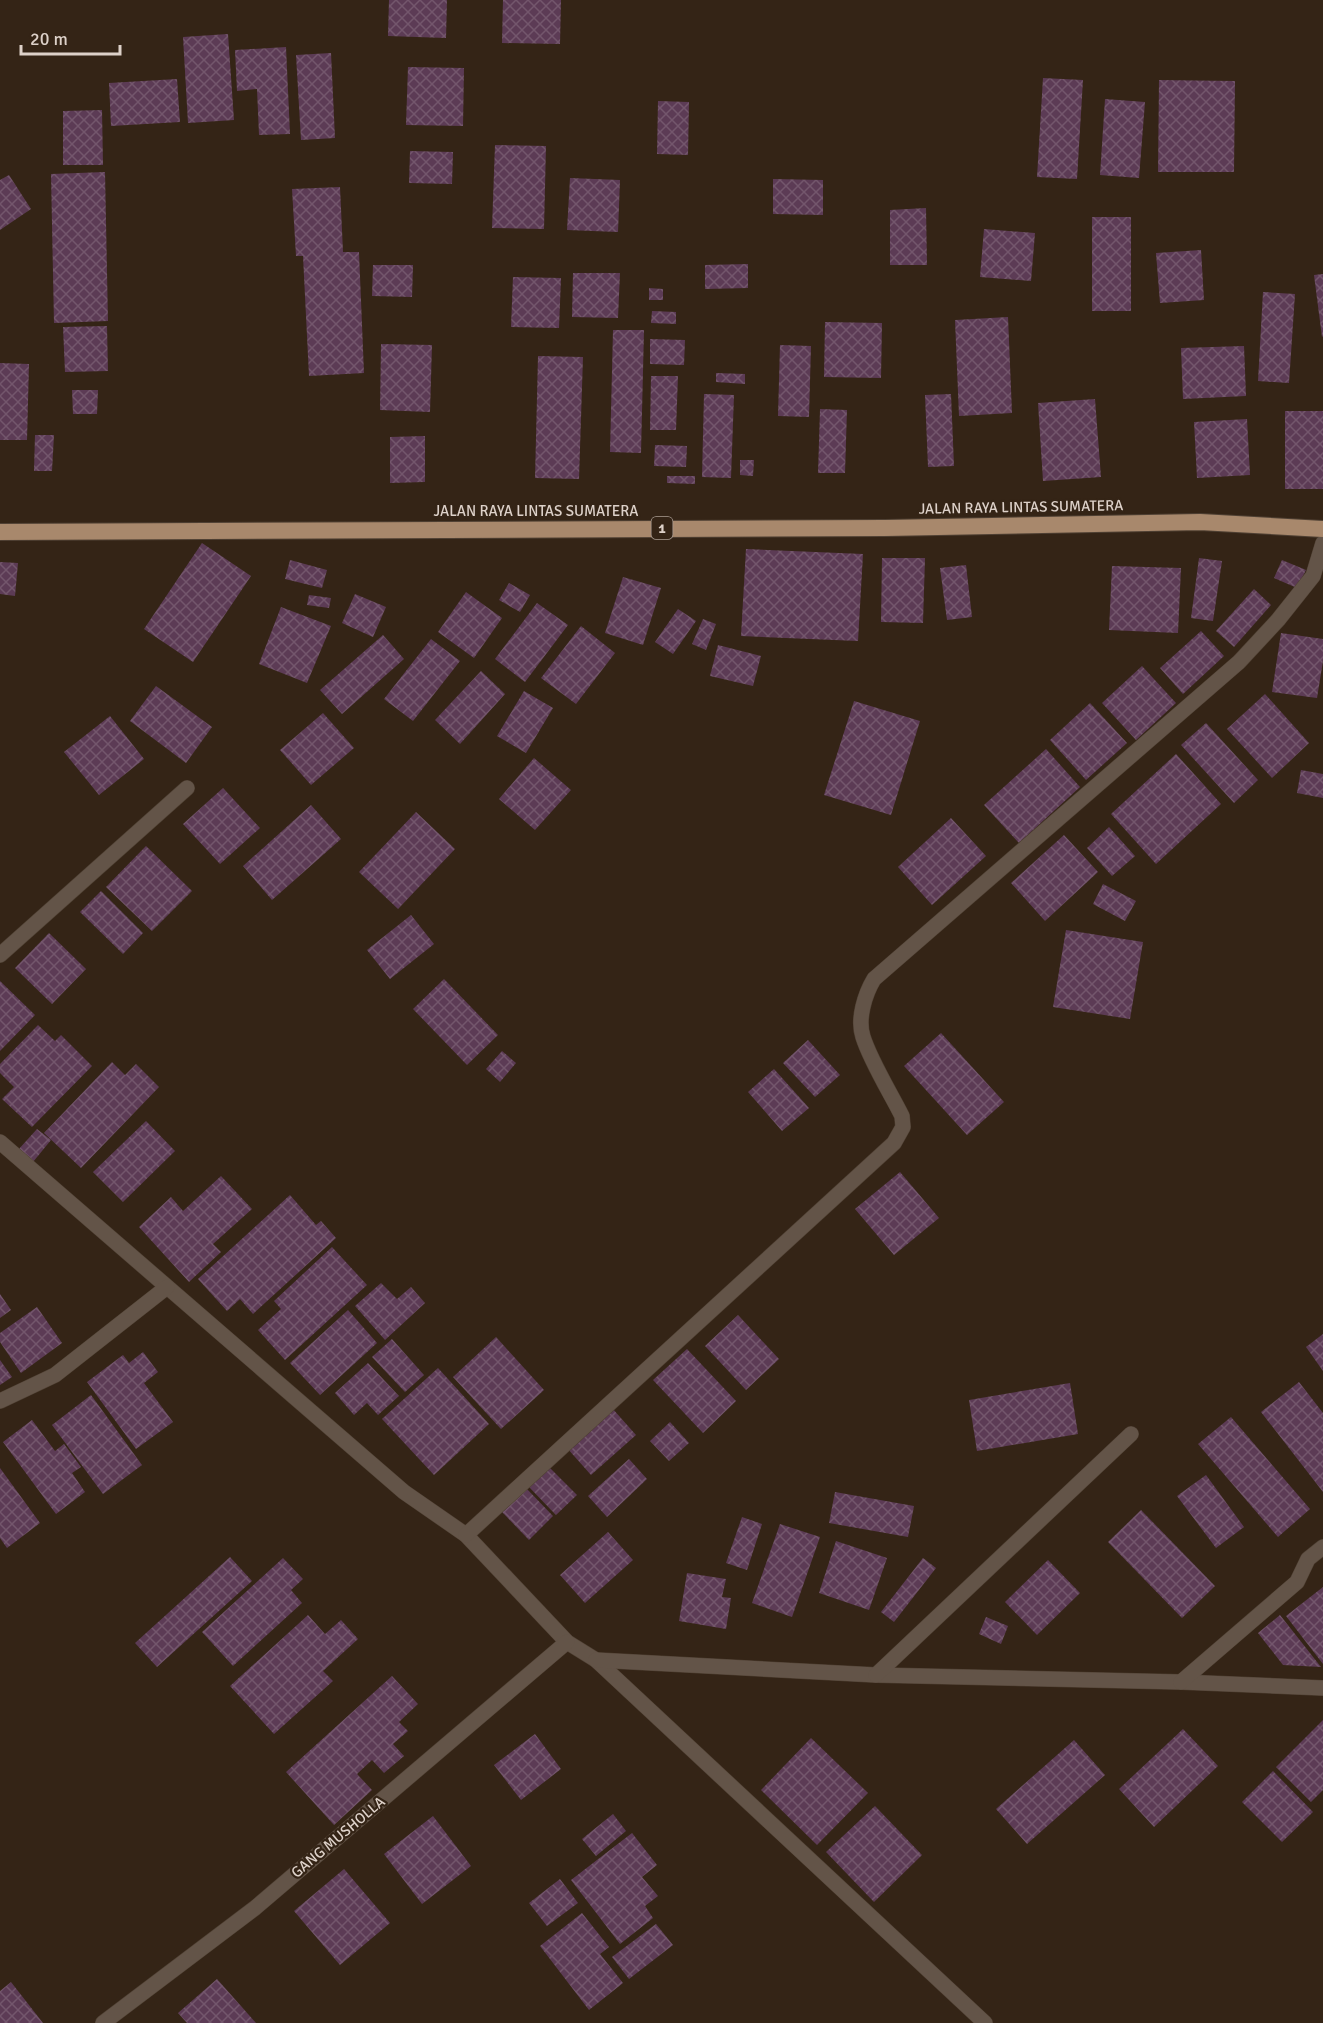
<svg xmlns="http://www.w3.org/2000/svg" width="1323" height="2023" viewBox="0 0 1323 2023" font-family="Signika,sans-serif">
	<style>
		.building { fill: url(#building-cross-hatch) }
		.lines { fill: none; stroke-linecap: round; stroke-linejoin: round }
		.minor-casing { stroke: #4f4033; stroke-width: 16 }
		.trunk-casing { stroke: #4f4033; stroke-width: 18 }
		.minor { stroke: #635448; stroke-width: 15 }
		.trunk { stroke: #a8886c; stroke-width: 16 }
		.labels { text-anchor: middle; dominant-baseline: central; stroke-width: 4.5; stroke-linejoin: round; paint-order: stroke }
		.shield { fill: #342416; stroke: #aa9d93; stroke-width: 1.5 }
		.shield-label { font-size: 14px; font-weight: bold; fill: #ddd1c9 }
		.street-label { font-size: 15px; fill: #ddd1c9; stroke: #342416 }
	</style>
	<defs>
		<pattern id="building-cross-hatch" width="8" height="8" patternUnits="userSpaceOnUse" patternTransform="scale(1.5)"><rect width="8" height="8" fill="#5c3b55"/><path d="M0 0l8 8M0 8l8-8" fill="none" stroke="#73566c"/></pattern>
	</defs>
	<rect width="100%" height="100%" fill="#342416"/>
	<!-- building -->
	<g class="building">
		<polygon points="389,0 447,0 446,38 388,36"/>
		<polygon points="503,0 561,0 560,44 502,43"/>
		<polygon points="228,34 234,120 188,123 183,37"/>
		<polygon points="286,47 290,134 259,135 257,89 237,91 235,50"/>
		<polygon points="331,53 335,138 301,140 296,55"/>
		<polygon points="408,67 464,68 463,126 406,125"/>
		<polygon points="1043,78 1083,80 1077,179 1037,177"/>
		<polygon points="177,79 180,122 111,126 109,83"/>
		<polygon points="1159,80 1235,81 1234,172 1158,172"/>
		<polygon points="1105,99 1145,102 1139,178 1100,175"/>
		<polygon points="658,101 689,102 688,155 657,154"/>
		<polygon points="102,110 103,165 63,165 63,111"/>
		<polygon points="495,145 546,146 544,229 492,228"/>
		<polygon points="410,151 453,152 452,184 409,183"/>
		<polygon points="105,172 108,321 54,323 51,174"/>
		<polygon points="9,175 31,209 0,230 0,180"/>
		<polygon points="570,178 620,180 618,232 567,230"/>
		<polygon points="773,179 823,180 823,215 773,214"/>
		<polygon points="340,187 343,252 359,252 364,373 309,376 303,256 296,256 292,189"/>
		<polygon points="926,208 927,265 890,265 890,210"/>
		<rect x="1092" y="217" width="39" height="94"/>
		<polygon points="984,229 1035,233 1031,281 980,277"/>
		<polygon points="1201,250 1204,300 1160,303 1156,253"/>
		<polygon points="748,264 748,288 705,289 705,265"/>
		<polygon points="373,265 413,265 412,297 372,296"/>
		<polygon points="573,273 620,273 618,318 572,317"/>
		<polygon points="1323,274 1323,336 1322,337 1314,275"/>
		<polygon points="513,277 561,278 559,328 511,327"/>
		<polygon points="649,288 663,289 663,300 649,300"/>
		<polygon points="1263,292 1295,294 1289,383 1258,381"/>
		<polygon points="652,311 676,312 676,324 651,323"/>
		<polygon points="1008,317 1012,413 959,416 955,320"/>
		<polygon points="825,322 882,323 881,378 824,377"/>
		<polygon points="107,326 108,371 65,372 63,327"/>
		<polygon points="613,330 644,330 641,453 610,452"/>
		<polygon points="650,339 685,340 684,365 650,364"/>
		<polygon points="381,344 432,345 430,412 380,410"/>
		<polygon points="780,345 811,346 809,417 778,416"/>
		<polygon points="1244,346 1246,396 1183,399 1181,348"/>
		<polygon points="538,356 583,357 579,479 535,478"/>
		<polygon points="0,363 29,364 27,440 0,440"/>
		<polygon points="716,373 745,374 745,384 716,382"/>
		<polygon points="651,376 678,376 676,430 650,430"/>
		<polygon points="72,390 98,390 97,414 73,414"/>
		<polygon points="704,394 734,395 731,478 702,477"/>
		<polygon points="951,394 954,466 928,467 925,395"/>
		<polygon points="1095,399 1101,477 1043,481 1038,403"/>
		<polygon points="820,409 847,410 845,473 818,473"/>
		<rect x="1285" y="411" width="38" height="78"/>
		<polygon points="1247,419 1250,475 1197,478 1194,422"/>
		<polygon points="35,435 54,435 52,471 34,471"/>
		<polygon points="425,436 425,482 390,483 390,437"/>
		<polygon points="655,445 687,446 686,467 654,466"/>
		<polygon points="740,460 754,460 753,476 740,475"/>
		<polygon points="667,476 695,476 695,484 667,483"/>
		<polygon points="202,543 251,576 193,662 144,629"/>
		<polygon points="746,549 863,554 858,641 741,636"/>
		<polygon points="882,558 925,558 923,623 881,622"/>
		<polygon points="1199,558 1222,561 1213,621 1191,618"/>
		<polygon points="290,560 327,570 322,588 285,579"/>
		<polygon points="1282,560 1306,570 1297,588 1274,578"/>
		<polygon points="0,562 18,563 15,596 0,594"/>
		<polygon points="966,565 972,617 947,620 940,568"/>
		<polygon points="1112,566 1181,568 1178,633 1109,630"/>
		<polygon points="623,577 661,588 643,645 605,633"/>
		<polygon points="509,583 530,595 520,612 499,600"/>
		<polygon points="1254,589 1271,605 1234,647 1216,631"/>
		<polygon points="466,592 502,618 474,658 438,632"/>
		<polygon points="355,594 386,607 373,637 342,623"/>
		<polygon points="309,595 331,598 329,608 307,605"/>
		<polygon points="537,603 568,625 525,682 495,659"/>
		<polygon points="281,607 331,626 307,683 259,664"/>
		<polygon points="678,609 696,621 673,654 655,642"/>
		<polygon points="703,619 716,624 706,650 692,644"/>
		<polygon points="581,626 615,653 576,704 541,678"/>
		<polygon points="1201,631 1224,656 1183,694 1160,668"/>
		<polygon points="1281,633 1323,639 1323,661 1317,698 1272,692"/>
		<polygon points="383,635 404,659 342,714 320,690"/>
		<polygon points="431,639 460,661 413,721 384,699"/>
		<polygon points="718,645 761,656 753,686 710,676"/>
		<polygon points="1142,666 1176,703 1136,740 1102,703"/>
		<polygon points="481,671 505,694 460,744 435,720"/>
		<polygon points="156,686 212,727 186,763 130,721"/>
		<polygon points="524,691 553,708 526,753 497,736"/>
		<polygon points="1265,694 1309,743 1272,778 1227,729"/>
		<polygon points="854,701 920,721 891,815 824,795"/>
		<polygon points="1090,703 1127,743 1086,780 1050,740"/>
		<polygon points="323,713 354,748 311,785 280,750"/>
		<polygon points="110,716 144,759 99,795 64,752"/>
		<polygon points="1206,723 1258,780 1234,803 1181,745"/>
		<polygon points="1046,749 1080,787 1019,843 984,805"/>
		<polygon points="1176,754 1221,804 1156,864 1111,814"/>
		<polygon points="534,758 571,790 535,830 499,799"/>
		<polygon points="1301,770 1323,774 1323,798 1297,793"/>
		<polygon points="223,788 260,828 220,864 183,824"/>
		<polygon points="311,805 341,839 272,900 243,866"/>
		<polygon points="416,812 455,849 398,909 359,872"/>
		<polygon points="951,818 986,856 932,905 898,867"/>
		<polygon points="1109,827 1135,856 1112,876 1087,848"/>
		<polygon points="1064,835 1098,872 1045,921 1011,883"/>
		<polygon points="146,846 192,891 152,931 106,887"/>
		<polygon points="1103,884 1136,901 1125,921 1093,904"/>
		<polygon points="101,891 143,933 123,954 80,912"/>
		<polygon points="411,915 434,944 390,979 367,950"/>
		<polygon points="1066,930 1143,942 1130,1019 1053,1007"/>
		<polygon points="49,933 86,969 52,1004 15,968"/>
		<polygon points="444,979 498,1035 467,1065 413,1009"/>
		<polygon points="0,981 35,1015 0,1051"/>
		<polygon points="38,1025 55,1041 61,1035 92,1066 32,1127 2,1099 14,1087 0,1073 0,1064"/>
		<polygon points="941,1033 1004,1102 967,1135 904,1066"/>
		<polygon points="808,1040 840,1075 815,1097 783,1063"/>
		<polygon points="502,1051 516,1063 500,1082 486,1069"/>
		<polygon points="112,1062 125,1075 136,1064 159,1087 81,1168 44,1133"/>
		<polygon points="774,1069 809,1108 782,1131 748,1092"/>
		<polygon points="146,1121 175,1151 123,1202 93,1172"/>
		<polygon points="37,1129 51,1140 33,1162 18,1150"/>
		<polygon points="900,1172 939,1218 894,1255 855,1209"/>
		<polygon points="221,1176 252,1209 213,1244 221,1252 189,1282 139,1227 171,1197 183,1211"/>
		<polygon points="290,1195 316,1225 321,1221 336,1238 253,1314 240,1299 227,1311 198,1279"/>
		<polygon points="332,1247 367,1285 285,1360 258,1330 281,1309 274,1301"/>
		<polygon points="381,1283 397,1299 411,1287 425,1303 385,1340 355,1306"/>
		<polygon points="0,1294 11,1310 0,1318"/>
		<polygon points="37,1307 62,1343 21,1373 0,1342 0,1333"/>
		<polygon points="348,1310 377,1343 320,1395 290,1363"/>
		<polygon points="738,1315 779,1359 746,1390 705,1346"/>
		<polygon points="1323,1334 1323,1371 1306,1347"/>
		<polygon points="496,1337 544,1390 501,1429 453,1377"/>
		<polygon points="392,1339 424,1375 405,1392 372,1357"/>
		<polygon points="687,1349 736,1401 703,1433 653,1380"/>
		<polygon points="143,1352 158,1372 144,1383 173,1422 136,1449 87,1382 123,1355 129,1363"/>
		<polygon points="0,1360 12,1377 0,1385"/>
		<polygon points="368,1363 399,1396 378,1415 367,1403 354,1415 335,1393"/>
		<polygon points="438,1368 489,1424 434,1475 382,1419"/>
		<polygon points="1299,1382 1323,1413 1323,1492 1261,1412"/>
		<polygon points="1070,1383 1078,1434 977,1451 969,1400"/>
		<polygon points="91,1395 142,1465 103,1494 52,1425"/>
		<polygon points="612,1408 636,1435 591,1475 567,1448"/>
		<polygon points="1231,1417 1310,1509 1278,1537 1198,1444"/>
		<polygon points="32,1420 55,1451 64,1444 81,1467 72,1473 85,1492 56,1514 3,1442"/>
		<polygon points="670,1422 689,1443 669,1461 650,1441"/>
		<polygon points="629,1459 647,1479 607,1517 588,1496"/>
		<polygon points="549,1467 577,1495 556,1515 529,1487"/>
		<polygon points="0,1468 40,1523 7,1548 0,1538"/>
		<polygon points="1206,1475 1244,1527 1216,1548 1177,1496"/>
		<polygon points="526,1488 553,1516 529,1540 502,1512"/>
		<polygon points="835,1492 914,1506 908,1537 829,1523"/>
		<polygon points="1141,1510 1215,1586 1182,1618 1108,1542"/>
		<polygon points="742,1517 762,1524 747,1570 726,1563"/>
		<polygon points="780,1524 820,1537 792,1617 752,1603"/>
		<polygon points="608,1532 633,1560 585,1603 560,1575"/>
		<polygon points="836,1541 887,1558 869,1610 819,1593"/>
		<polygon points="230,1557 252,1581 157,1667 135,1643"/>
		<polygon points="283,1558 303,1579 291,1590 302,1603 233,1666 202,1632"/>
		<polygon points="923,1558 936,1568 894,1622 881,1612"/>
		<polygon points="1048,1560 1080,1593 1037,1635 1005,1602"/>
		<polygon points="687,1573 726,1579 722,1597 731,1598 726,1629 679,1621"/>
		<polygon points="1323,1587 1323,1664 1286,1616"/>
		<polygon points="308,1615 325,1634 341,1620 358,1639 323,1671 333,1681 274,1734 230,1686"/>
		<polygon points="1280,1615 1321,1667 1283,1665 1258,1633"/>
		<polygon points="986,1617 1008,1626 1001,1644 979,1634"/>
		<polygon points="392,1676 418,1704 399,1722 408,1731 393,1744 404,1756 384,1773 372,1760 357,1774 372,1790 334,1825 286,1772"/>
		<polygon points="1323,1720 1323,1790 1311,1802 1276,1767"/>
		<polygon points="1183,1729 1218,1766 1154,1827 1119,1789"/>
		<polygon points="535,1734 561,1769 521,1800 494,1765"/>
		<polygon points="811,1738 868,1793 817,1845 761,1790"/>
		<polygon points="1074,1740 1105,1775 1027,1844 996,1809"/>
		<polygon points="1273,1771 1313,1812 1282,1842 1242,1802"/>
		<polygon points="875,1806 922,1855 874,1902 826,1852"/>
		<polygon points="613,1814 626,1831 596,1856 582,1839"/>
		<polygon points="433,1816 471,1866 422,1904 384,1854"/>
		<polygon points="632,1833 657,1865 642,1877 658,1896 645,1906 653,1918 620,1944 571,1880"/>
		<polygon points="344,1869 390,1923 340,1965 294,1911"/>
		<polygon points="560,1879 578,1903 547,1926 529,1903"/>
		<polygon points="582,1913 609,1947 600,1954 623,1983 589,2010 540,1946"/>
		<polygon points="656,1924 673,1945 629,1979 612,1957"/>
		<polygon points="217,1979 256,2023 187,2023 178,2013"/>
		<polygon points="11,1982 43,2023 0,2023 0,1991"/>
	</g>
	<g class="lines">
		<defs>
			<g id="minor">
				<polyline points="0,955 187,788"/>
				<polyline points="0,1142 404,1492 466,1535 567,1642 596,1660 985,2023"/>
				<polyline points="0,1401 55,1375 167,1287"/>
				<path d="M 466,1535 L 894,1143 L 903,1127 L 902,1116 C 890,1092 871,1062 863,1037 C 857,1019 865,994 874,979 L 1239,662 L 1278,620 L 1313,576 L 1323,543"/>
				<polyline points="596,1660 876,1675 1181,1682 1323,1688"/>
				<polyline points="876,1675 1131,1434"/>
				<polyline points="1181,1682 1297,1582 1308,1559 1323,1547"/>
				<polyline points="103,2023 255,1908 567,1642"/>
			</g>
			<polyline id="trunk" points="0,532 885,528 1200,522 1323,529"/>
		</defs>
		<!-- minor casing -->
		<use href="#minor" class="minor-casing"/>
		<!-- trunk casing -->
		<use href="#trunk" class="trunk-casing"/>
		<!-- minor -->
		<use href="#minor" class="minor"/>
		<!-- trunk -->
		<use href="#trunk" class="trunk"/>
	</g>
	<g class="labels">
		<!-- shield labels -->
		<rect class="shield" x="651.5" y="517" width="21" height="22" rx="4.5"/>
		<g class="shield-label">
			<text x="662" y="528">1</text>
		</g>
		<!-- street labels -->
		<g class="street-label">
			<text transform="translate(1021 507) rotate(-1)">JALAN RAYA LINTAS SUMATERA</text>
			<text x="536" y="511">JALAN RAYA LINTAS SUMATERA</text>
			<text transform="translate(338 1837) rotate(-40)">GANG MUSHOLLA</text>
		</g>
	</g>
	<!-- scale -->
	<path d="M21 45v9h99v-9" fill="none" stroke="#ddd1c9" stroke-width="3"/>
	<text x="30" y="45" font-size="18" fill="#ddd1c9" stroke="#342416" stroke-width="4.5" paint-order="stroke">20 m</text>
</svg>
